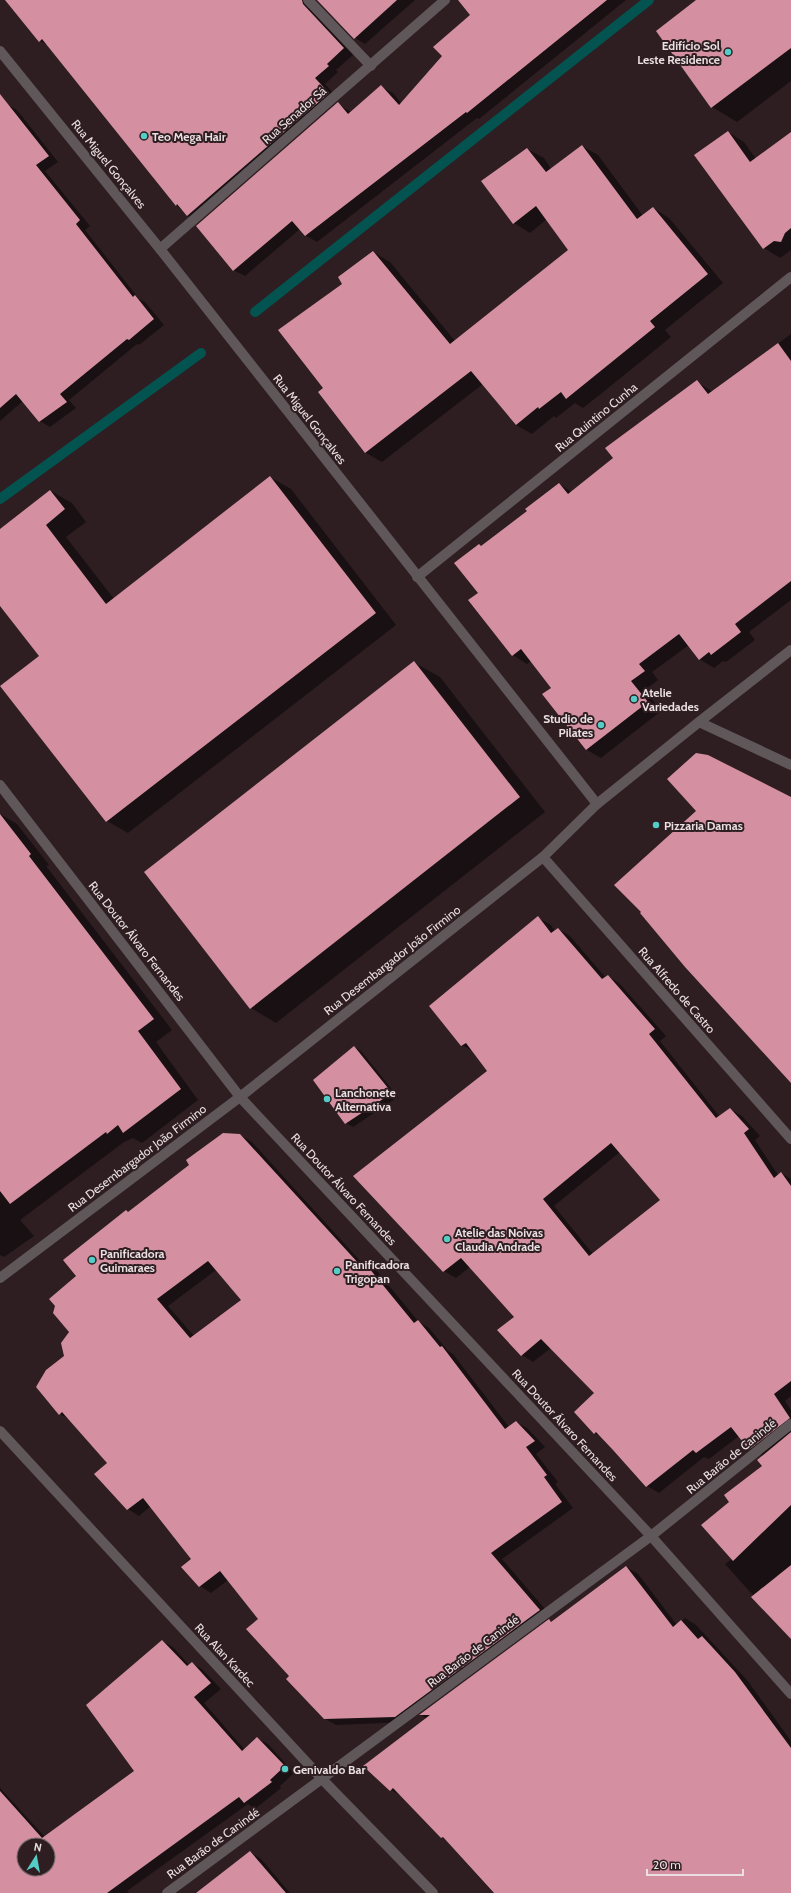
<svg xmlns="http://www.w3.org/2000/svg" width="791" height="1893" viewBox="0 0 791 1893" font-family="Cabin,sans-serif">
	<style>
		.shadow { fill: #0007; fill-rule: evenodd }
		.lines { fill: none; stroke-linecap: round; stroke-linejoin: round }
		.stream { stroke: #035451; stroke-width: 10 }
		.building { fill: #d490a1; fill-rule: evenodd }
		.street { stroke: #5f5759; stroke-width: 10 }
		.poi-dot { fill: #54cdc7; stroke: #2e1e22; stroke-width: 1.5 }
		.labels { text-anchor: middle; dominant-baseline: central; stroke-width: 4; stroke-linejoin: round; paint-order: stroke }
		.poi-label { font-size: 12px; font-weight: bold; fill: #eadfe2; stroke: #2e1e22; text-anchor: start }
		.street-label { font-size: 12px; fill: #eadfe2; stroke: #2e1e22 }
	</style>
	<rect width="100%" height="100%" fill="#2e1e22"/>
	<!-- shadow -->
	<g class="shadow">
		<polygon points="8,0 315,0 313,1 354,54 336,70 338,72 325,84 338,99 198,221 188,216 176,205 48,45 40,41"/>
		<polygon points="318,0 415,0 365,44 355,38"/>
		<polygon points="469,0 626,0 479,119 477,118 317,242 305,235 300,229 245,276 233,270 338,104 351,112 381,87 393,93 402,104 443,56 472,15"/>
		<polygon points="698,0 791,0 791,81 737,122 712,107"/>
		<polygon points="7,104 17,110 58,162 45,171 90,226 85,230 139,299 145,302 164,325 139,345 137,344 69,400 76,408 50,427 40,421 23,401 0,421 0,109"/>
		<polygon points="728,132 744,142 756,159 791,133 791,250 780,258 764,248 696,156"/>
		<polygon points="582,146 598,155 643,216 653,208 669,218 723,283 665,330 671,337 602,393 583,408 575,403 556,418 554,416 532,434 516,425 483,384 382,462 366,453 319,392 324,388 343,284 373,252 390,262 455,341 569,250 547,219 530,233 514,223 483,182 527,149 544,158 551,169"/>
		<polygon points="791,334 791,600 749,632 755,640 726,662 723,661 714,668 699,659 689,645 652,672 658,680 645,690 661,711 601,758 587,750 544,695 552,688 531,661 527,664 513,655 489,626 479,593 482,547 528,511 559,484 572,492 615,458 697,382 713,392"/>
		<polygon points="270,477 291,489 396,625 128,833 107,821 40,656 0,604 0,530 51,491 72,503 86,522 66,537 114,599"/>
		<polygon points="415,663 440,677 545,812 276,1023 251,1008"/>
		<polygon points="0,814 17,824 49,865 46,866 172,1030 156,1042 198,1100 142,1143 133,1138 124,1142 20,1220 34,1236 4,1257 0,1255"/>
		<path d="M 538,918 L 550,924 L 555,931 L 558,929 L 570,936 L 606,978 L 608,976 L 619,983 L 666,1036 L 660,1041 L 720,1117 L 730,1109 L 742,1116 L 760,1136 L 755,1140 L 778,1175 L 781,1173 L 791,1179 L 791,1396 L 785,1401 L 791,1410 L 791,1635 L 785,1631 L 725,1564 L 732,1559 L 731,1502 L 763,1466 L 762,1456 L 749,1449 L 739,1436 L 709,1459 L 704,1457 L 659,1493 L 647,1486 L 602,1437 L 594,1433 L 596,1393 L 551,1348 L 533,1362 L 522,1355 L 515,1317 L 470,1267 L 456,1278 L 444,1271 L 355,1176 L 488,1072 L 474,1052 L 462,1045 ZM 620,1152 L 661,1200 L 593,1254 L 554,1206 Z"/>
		<polygon points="354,1047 361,1051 398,1097 353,1127 346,1123"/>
		<path d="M 240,1135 L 252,1142 L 363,1264 L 376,1270 L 418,1321 L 429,1328 L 448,1351 L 453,1354 L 509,1427 L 516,1422 L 527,1428 L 545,1447 L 536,1454 L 558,1482 L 555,1484 L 573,1508 L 502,1559 L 551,1616 L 407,1722 L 336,1725 L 324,1718 L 291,1677 L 259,1620 L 228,1580 L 211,1593 L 200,1586 L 192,1559 L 151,1506 L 139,1516 L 128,1509 L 109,1463 L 69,1419 L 60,1414 L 65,1356 L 77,1276 L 129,1213 ZM 216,1270 L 242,1300 L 194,1336 L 168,1306 Z"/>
		<polygon points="626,1567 638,1574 677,1625 685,1618 696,1625 747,1680 791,1741 791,1893 493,1893 447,1841 442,1837 402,1796 391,1790 427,1719 421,1715 549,1621 552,1623"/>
		<path d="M 162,1641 L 173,1647 L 189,1665 L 192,1663 L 202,1669 L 221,1689 L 204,1703 L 245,1750 L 257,1738 L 268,1744 L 294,1773 L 280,1786 L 281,1788 L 255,1809 L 248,1804 L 127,1891 L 129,1893 L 0,1893 L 0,1788 L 45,1837 L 135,1771 ZM 24,1845 L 48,1845 L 48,1869 L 24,1869 Z"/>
		<polygon points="250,1852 261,1859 290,1893 198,1893"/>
	</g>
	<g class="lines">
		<!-- stream -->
		<g class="stream">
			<polyline points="255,312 649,0"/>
			<polyline points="0,499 201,353"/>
		</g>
	</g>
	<!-- building -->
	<g class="building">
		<polygon points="5,0 302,0 303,4 344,48 327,64 329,66 315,78 329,93 187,216 177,204 176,206 42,39 39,42"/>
		<polygon points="317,0 397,0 354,39"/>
		<polygon points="458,0 607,0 467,113 466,112 305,236 292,221 233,271 196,226 338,102 348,114 381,85 399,105 442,56 433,47 470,15"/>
		<polygon points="696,0 791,0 791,48 711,108 656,31"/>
		<polygon points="0,94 49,156 36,165 80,220 76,224 133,297 135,295 154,319 129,340 127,339 60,394 67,402 39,422 16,394 0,408"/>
		<polygon points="728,131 750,162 791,132 791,228 785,233 781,242 774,241 763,249 694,155"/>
		<polygon points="582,145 637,219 653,207 708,274 650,321 655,327 566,399 561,392 539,409 538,407 516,425 471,371 365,453 318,392 323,388 278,330 342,284 338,277 373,251 450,344 568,250 536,206 513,224 481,181 527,148 546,172"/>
		<polygon points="778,343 791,361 791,581 735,624 741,632 711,655 709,652 699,660 679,634 639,664 645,671 631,681 648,702 586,750 542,694 551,688 521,649 512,656 468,600 478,593 454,563 479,544 481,546 527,511 525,509 559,483 568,494 613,458 605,448 697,380 708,394"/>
		<polygon points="270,476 376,613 106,822 0,686 39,656 0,606 0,529 50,490 65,509 46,525 106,604"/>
		<polygon points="414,661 520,797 250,1009 144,872"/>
		<polygon points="696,753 708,755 791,797 791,1083 685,967 640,913 641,912 614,885 696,811 667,779"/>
		<polygon points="0,814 31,854 29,856 154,1019 138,1031 181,1089 123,1133 118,1125 107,1134 106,1132 10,1204 0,1191"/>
		<path d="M 538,916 L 551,933 L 558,928 L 602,979 L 608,975 L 655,1029 L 649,1034 L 716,1118 L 730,1108 L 749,1129 L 744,1133 L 774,1178 L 781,1172 L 791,1186 L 791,1381 L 774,1394 L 790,1418 L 749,1450 L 731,1427 L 696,1453 L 693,1450 L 646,1487 L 613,1450 L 596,1432 L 594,1434 L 574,1412 L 594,1393 L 541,1339 L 521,1356 L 497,1330 L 514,1317 L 461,1258 L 443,1272 L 353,1176 L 487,1071 L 466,1043 L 461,1046 L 429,1006 ZM 611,1143 L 660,1200 L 589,1256 L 543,1199 Z"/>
		<polygon points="354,1046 392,1093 345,1124 313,1080"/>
		<path d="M 223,1133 L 240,1134 L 360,1265 L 364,1262 L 414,1323 L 418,1320 L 440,1347 L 442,1346 L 505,1429 L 516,1421 L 535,1441 L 526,1447 L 547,1475 L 544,1477 L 562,1502 L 491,1553 L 540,1610 L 395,1717 L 324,1719 L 286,1679 L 289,1676 L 246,1629 L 258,1619 L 220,1571 L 199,1587 L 181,1567 L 191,1559 L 143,1498 L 127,1510 L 94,1474 L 107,1463 L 62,1412 L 59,1415 L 36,1387 L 46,1370 L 64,1356 L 61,1343 L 69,1332 L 53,1313 L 55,1306 L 49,1299 L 76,1276 L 63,1260 L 126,1210 L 128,1212 L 189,1165 L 186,1160 ZM 208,1261 L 241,1300 L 190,1338 L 157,1299 Z"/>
		<polygon points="791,1432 791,1505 733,1561 701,1525 729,1502 724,1495 762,1466 757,1460"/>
		<polygon points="791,1565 791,1639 751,1597"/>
		<polygon points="626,1566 673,1627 681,1620 698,1639 702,1636 735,1672 791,1748 791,1893 494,1893 443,1837 441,1838 393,1788 390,1791 363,1766 430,1715 419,1715 549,1619 551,1622"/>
		<path d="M 162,1640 L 187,1666 L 192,1662 L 211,1683 L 194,1697 L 242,1751 L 257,1737 L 285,1766 L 270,1780 L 272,1782 L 244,1803 L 239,1797 L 107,1893 L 0,1893 L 0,1791 L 42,1838 L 134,1771 L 86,1705 ZM 24,1845 L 48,1845 L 48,1869 L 24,1869 Z"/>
		<polygon points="250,1851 286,1893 196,1893"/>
	</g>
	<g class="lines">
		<!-- street -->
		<g class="street">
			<polyline points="308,0 371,66"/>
			<polyline points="0,51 160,249 597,804"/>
			<polyline points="160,249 445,0"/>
			<polyline points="417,577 791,277"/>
			<polyline points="699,722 791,765"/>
			<polyline points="0,785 240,1097 651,1536 791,1694"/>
			<polyline points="543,857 791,1139"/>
			<polyline points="0,1278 240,1097 543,857 597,804 699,722 791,650"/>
			<polyline points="0,1431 322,1779 433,1893"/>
			<polyline points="167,1893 651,1536 791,1424"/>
		</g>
	</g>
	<!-- markers -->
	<g class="poi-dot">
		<circle cx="728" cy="52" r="4"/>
		<circle cx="144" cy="136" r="4"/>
		<circle cx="634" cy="699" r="4"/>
		<circle cx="601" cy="725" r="4"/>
		<circle cx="656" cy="825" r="4"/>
		<circle cx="327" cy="1099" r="4"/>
		<circle cx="447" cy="1239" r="4"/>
		<circle cx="92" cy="1260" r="4"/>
		<circle cx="337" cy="1271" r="4"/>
		<circle cx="285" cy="1769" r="4"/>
	</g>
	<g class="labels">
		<!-- poi labels -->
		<g class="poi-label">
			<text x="720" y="45" text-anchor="end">Edifício Sol<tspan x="720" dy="14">Leste Residence</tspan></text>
			<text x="152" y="136">Teo Mega Hair</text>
			<text x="642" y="692">Atelie<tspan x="642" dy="14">Variedades</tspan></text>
			<text x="593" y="718" text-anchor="end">Studio de<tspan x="593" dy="14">Pilates</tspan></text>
			<text x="664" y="825">Pizzaria Damas</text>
			<text x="335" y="1092">Lanchonete<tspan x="335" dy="14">Alternativa</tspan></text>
			<text x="455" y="1232">Atelie das Noivas<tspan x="455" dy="14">Claudia Andrade</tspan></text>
			<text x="100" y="1253">Panificadora<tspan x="100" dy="14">Guimaraes</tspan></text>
			<text x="345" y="1264">Panificadora<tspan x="345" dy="14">Trigopan</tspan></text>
			<text x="293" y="1769">Genivaldo Bar</text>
		</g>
		<!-- street labels -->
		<g class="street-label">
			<text transform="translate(294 115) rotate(-41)">Rua Senador Sá</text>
			<text transform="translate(109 164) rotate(51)">Rua Miguel Gonçalves</text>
			<text transform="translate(596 417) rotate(-39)">Rua Quintino Cunha</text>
			<text transform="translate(310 419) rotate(52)">Rua Miguel Gonçalves</text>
			<text transform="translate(137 941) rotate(52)">Rua Doutor Álvaro Fernandes</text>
			<text transform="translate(392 960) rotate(-38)">Rua Desembargador João Firmino</text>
			<text transform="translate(677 990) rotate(49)">Rua Alfredo de Castro</text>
			<text transform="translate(137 1158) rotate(-37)">Rua Desembargador João Firmino</text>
			<text transform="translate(344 1189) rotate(47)">Rua Doutor Álvaro Fernandes</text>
			<text transform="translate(565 1425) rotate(47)">Rua Doutor Álvaro Fernandes</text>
			<text transform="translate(731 1456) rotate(-39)">Rua Barão de Canindé</text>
			<text transform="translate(473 1651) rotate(-37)">Rua Barão de Canindé</text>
			<text transform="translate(225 1655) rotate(47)">Rua Alan Kardec</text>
			<text transform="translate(213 1843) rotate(-36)">Rua Barão de Canindé</text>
		</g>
	</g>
	<!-- north arrow -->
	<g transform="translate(36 1857) rotate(11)"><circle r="19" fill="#2e1e22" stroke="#796b6f"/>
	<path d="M0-3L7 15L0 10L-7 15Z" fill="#54cdc7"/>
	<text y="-6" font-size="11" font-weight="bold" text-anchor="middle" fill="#eadfe2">N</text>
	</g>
	<!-- scale -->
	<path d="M647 1869v6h96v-6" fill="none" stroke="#eadfe2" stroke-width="2"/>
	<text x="653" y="1869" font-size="12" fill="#eadfe2" stroke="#2e1e22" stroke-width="3" paint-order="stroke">20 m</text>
</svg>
